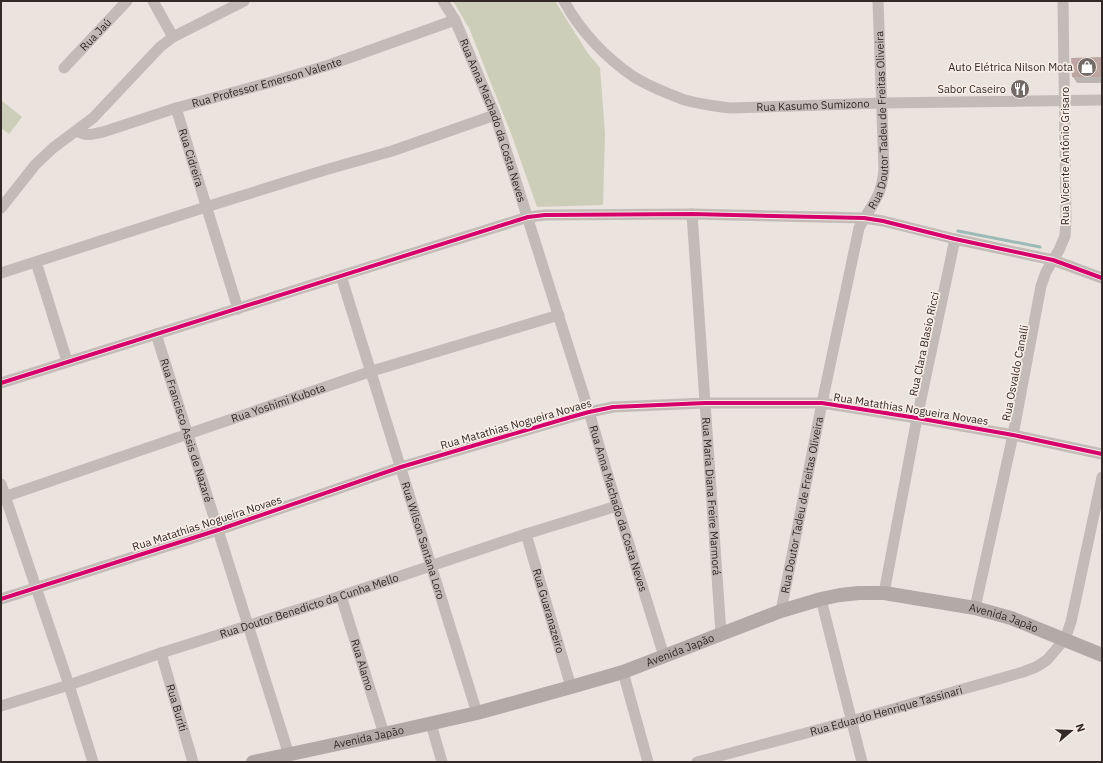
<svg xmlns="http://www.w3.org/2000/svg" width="1103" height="763" viewBox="0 0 1103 763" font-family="'IBM Plex Sans',sans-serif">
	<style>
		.green { fill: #cdceb9 }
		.shadow { fill: #0003 }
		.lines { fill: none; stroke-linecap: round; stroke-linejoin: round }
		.stream { stroke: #9cbbb7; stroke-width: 3 }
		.building { fill: #bda6a1 }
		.minor { stroke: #c3bbb7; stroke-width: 11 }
		.major { stroke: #b1aaa7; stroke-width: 14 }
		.cycleway-casing { stroke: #f7ede5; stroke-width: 6 }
		.cycleway { stroke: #d6006c; stroke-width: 4 }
		.labels { text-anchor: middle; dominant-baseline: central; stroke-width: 3.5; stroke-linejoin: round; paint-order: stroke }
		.street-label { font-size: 11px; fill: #332927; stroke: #f7ede5 }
		.poi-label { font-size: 11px; fill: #332927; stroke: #f7ede5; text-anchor: end }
	</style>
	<rect width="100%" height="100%" fill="#eae3de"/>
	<!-- green -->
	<g class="green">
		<polygon points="453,1 555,1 587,52 600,68 605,134 603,205 537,207 512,136 469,28"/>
		<polygon points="1,100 22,117 9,134 1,128"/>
	</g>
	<!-- shadow -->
	<polygon class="shadow" points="1102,58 1102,83 1077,83 1073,77"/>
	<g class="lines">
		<!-- stream -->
		<polyline class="stream" points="958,231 1040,247"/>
	</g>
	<!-- building -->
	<polygon class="building" points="1102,57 1102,77 1072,77 1071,58"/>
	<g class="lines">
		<!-- minor -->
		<g class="minor">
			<polyline points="153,1 173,37"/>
			<path id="s1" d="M 443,1 L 455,20 L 495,115 L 589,412 L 617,506 L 664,656"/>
			<path id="s2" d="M 564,1 C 580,31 606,58 634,77 C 649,86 666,93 682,99 C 697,104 714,106 730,108 L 882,103 L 1102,100"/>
			<path id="s3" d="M 64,68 L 127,1"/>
			<path id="s4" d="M 176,108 L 238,309"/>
			<path id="s5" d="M 77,131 C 87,137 92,134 103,132 L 176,108 L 268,83 L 329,65 L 455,20"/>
			<polyline points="1,208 35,165 53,148 93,118 160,47 173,37 244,1"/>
			<path id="s6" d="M 692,214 L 721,634"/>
			<polyline points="36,262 67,361"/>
			<polyline points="1,273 206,207 325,170 392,151 495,115"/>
			<path id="s7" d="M 341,276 L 477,713"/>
			<path id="s8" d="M 156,334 L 218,530 L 289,755"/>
			<polyline points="1,383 512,222 528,217 545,215 692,214 864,218 883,221 955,239 1053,260 1102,278"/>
			<polyline points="1,484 69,685 93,762"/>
			<path id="s9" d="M 1,498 L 372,371 L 559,315"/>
			<path id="s10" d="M 526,534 L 571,687"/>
			<polyline points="884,593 917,418 955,239"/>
			<path id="s11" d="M 341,596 L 384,734"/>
			<polyline points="1,599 218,530 401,467 571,417 589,412 613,407 705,403 822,403 917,418 1013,435 1102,454"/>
			<polyline points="821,599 862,762"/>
			<polyline points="975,608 1013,435 1041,286 1046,272 1059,250 1065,236 1066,219 1063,1"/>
			<path id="s12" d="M 781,611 L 822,403 L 859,228 C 865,216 873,206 878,195 C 882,187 883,178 884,170 L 878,1"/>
			<path id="s13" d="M 161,653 L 193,762"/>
			<polyline points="623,672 648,762"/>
			<path id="s14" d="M 1,706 L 69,685 L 161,653 L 341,596 L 526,534 L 617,506"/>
			<polyline points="431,724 442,762"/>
			<path id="s15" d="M 697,762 L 851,721 L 1023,672 L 1036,667 L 1047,660 L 1065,639 L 1071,622 L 1102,477"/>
		</g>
		<!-- major -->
		<path class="major" id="s16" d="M 253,762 L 384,734 L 477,713 L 571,687 L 623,672 L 781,611 L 821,599 L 840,595 L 859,593 L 884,593 L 975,608 L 1011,618 L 1102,655"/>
		<defs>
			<g id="cycleway">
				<polyline points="1,383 512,222 528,217 545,215 692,214 864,218 883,221 955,239 1053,260 1102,278"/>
				<polyline points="1,599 218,530 401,467 571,417 589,412 613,407 705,403 822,403 917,418 1013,435 1102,454"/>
			</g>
		</defs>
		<!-- cycleway casing -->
		<use href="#cycleway" class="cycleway-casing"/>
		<!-- cycleway -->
		<use href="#cycleway" class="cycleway"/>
	</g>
	<!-- icons -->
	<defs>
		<symbol id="shop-disc" viewBox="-11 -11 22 22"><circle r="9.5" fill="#736a67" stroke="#f7ede5"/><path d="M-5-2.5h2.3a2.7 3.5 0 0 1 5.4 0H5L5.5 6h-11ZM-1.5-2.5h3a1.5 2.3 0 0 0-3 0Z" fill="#fff"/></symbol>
		<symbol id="restaurant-disc" viewBox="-11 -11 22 22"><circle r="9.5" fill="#736a67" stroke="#f7ede5"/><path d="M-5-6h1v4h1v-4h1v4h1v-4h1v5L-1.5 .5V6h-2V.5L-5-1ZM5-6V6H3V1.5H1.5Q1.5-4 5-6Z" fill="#fff"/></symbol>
	</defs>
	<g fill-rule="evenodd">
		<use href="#shop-disc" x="1076" y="56" width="22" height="22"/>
		<use href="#restaurant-disc" x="1009" y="78" width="22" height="22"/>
	</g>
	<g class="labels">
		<!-- street labels -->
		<g class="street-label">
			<text stroke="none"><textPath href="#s3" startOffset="46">Rua Jaú</textPath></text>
			<text stroke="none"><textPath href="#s5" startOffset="198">Rua Professor Emerson Valente</textPath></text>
			<text stroke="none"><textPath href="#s2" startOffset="289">Rua Kasumo Sumizono</textPath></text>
			<text stroke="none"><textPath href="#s12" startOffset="504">Rua Doutor Tadeu de Freitas Oliveira</textPath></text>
			<text stroke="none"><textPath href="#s1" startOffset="130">Rua Anna Machado da Costa Neves</textPath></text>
			<text transform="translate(1065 156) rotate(-90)">Rua Vicente Antônio Grisaro</text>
			<text stroke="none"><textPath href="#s4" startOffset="52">Rua Cidreira</textPath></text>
			<text transform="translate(924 344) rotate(-78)">Rua Clara Blasio Ricci</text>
			<text transform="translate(1015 373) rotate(-79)">Rua Osvaldo Canalli</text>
			<text stroke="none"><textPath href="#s9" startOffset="293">Rua Yoshimi Kubota</textPath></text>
			<text transform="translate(911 409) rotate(9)">Rua Matathias Nogueira Novaes</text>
			<text transform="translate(516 424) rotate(-16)">Rua Matathias Nogueira Novaes</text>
			<text stroke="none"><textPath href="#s8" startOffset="101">Rua Francisco Assis de Nazaré</textPath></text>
			<text stroke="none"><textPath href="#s6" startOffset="283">Rua Maria Diana Freire Marmorá</textPath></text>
			<text stroke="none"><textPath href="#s12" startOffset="108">Rua Doutor Tadeu de Freitas Oliveira</textPath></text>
			<text stroke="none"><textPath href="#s1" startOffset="538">Rua Anna Machado da Costa Neves</textPath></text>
			<text transform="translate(207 523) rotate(-18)">Rua Matathias Nogueira Novaes</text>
			<text stroke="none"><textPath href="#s7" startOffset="277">Rua Wilson Santana Loro</textPath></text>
			<text stroke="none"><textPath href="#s14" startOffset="324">Rua Doutor Benedicto da Cunha Mello</textPath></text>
			<text stroke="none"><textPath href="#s10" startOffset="80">Rua Guaranazeiro</textPath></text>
			<text stroke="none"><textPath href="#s16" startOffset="778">Avenida Japão</textPath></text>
			<text stroke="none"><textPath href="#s16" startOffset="442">Avenida Japão</textPath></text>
			<text stroke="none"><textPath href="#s11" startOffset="72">Rua Alamo</textPath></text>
			<text stroke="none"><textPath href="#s13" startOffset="57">Rua Buriti</textPath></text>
			<text stroke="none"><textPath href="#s15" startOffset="196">Rua Eduardo Henrique Tassinari</textPath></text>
			<text stroke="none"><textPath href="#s16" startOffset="118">Avenida Japão</textPath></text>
		</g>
		<!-- poi labels -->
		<g class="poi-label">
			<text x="1073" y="67">Auto Elétrica Nilson Mota</text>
			<text x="1006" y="89">Sabor Caseiro</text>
		</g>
	</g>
	<!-- border -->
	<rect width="1103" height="763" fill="none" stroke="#332927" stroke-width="4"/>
	<!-- north arrow -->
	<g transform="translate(1071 731) rotate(71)" stroke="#f7ede5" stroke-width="3" paint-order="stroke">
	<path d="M0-3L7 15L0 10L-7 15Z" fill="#332927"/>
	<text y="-6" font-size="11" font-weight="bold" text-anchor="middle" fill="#332927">N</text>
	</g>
</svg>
